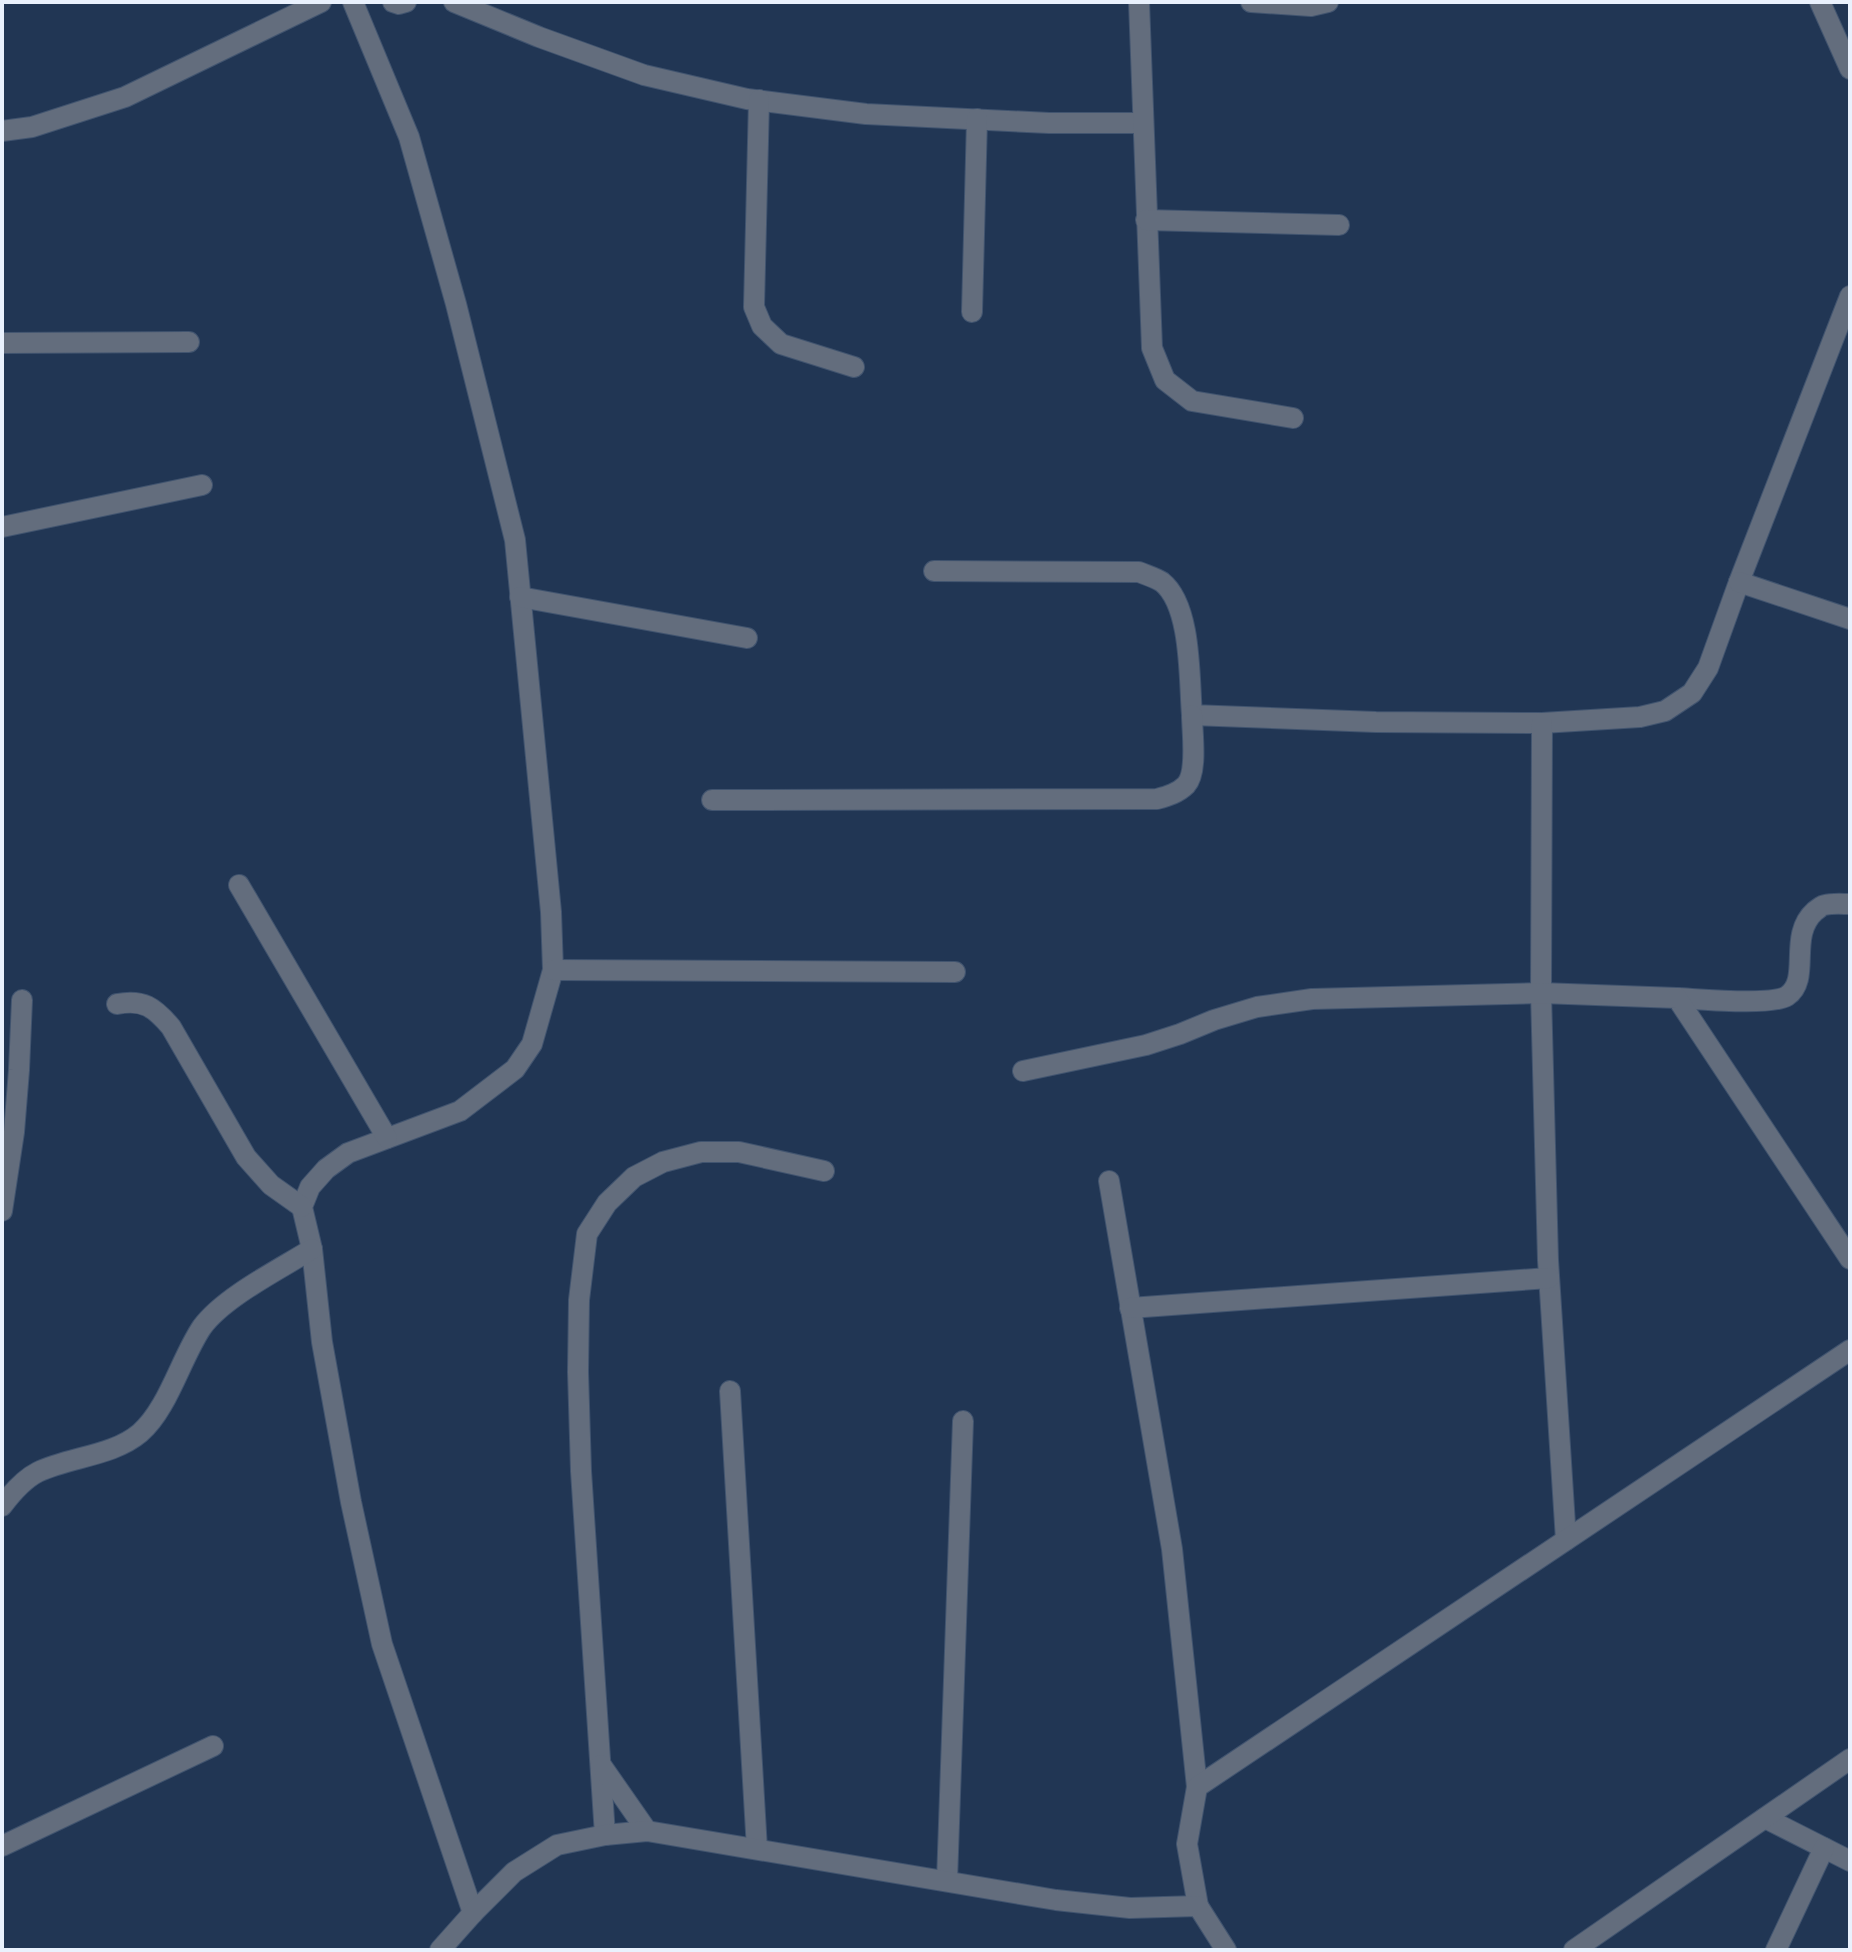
<svg xmlns="http://www.w3.org/2000/svg" width="1852" height="1952" viewBox="0 0 1852 1952" font-family="Cabin,sans-serif">
	<style>
		.lines { fill: none; stroke-linecap: round; stroke-linejoin: round }
		.lane-casing { stroke: #41546f; stroke-width: 22 }
		.street-casing { stroke: #41546f; stroke-width: 22 }
		.lane { stroke: #636d7d; stroke-width: 20 }
		.street { stroke: #636d7d; stroke-width: 20 }
	</style>
	<rect width="100%" height="100%" fill="#213654"/>
	<g class="lines">
		<defs>
			<g id="lane">
				<polyline points="730,1391 757,1849"/>
				<polyline points="605,1835 581,1471 578,1372 579,1300 587,1234 607,1203 634,1177 663,1162 701,1152 739,1152 824,1171"/>
				<polyline points="947,1881 963,1421"/>
			</g>
			<g id="street">
				<polyline points="353,2 409,137 456,304 515,540 551,912 553,970 532,1044 515,1069 460,1111 348,1153 326,1169 310,1187 302,1207 312,1249 322,1342 351,1502 382,1644 473,1913"/>
				<polyline points="393,2 399,4 406,2"/>
				<polyline points="454,2 539,37 644,75 747,99 866,114 1049,123 1143,123"/>
				<polyline points="1139,2 1152,348 1165,380 1192,401 1293,418"/>
				<polyline points="1251,2 1311,6 1328,2"/>
				<polyline points="1820,2 1850,69"/>
				<polyline points="759,100 754,307 762,326 781,344 854,367"/>
				<polyline points="2,131 32,127 125,97 321,2"/>
				<polyline points="1146,220 1339,225"/>
				<polyline points="972,312 977,119"/>
				<polyline points="2,343 189,342"/>
				<polyline points="2,527 202,485"/>
				<path d="M 934,571 L 1139,572 C 1146,575 1156,578 1162,582 C 1192,606 1189,680 1192,715 L 1376,722 L 1542,723 L 1640,717 L 1665,711 L 1692,693 L 1708,668 L 1739,582 L 1850,296"/>
				<polyline points="1739,582 1850,619"/>
				<polyline points="520,597 747,638"/>
				<polyline points="1542,723 1541,993 1548,1260 1566,1540"/>
				<path d="M 712,800 L 1157,799 C 1168,796 1178,793 1186,785 C 1198,772 1192,733 1192,715"/>
				<polyline points="239,885 387,1138"/>
				<polyline points="553,970 955,972"/>
				<path d="M 1677,998 C 1699,999 1771,1006 1787,996 C 1812,979 1787,936 1815,911 C 1818,909 1822,905 1825,905 C 1832,903 1843,904 1850,904"/>
				<path d="M 117,1004 C 143,999 154,1007 171,1027 L 246,1157 L 271,1185 L 302,1207"/>
				<polyline points="1023,1071 1146,1045 1180,1034 1214,1020 1257,1007 1312,999 1541,993 1677,998 1850,1259"/>
				<polyline points="1109,1181 1172,1549 1197,1787"/>
				<polyline points="2,1211 14,1132 19,1070 22,1000"/>
				<polyline points="1130,1308 1549,1278"/>
				<path d="M 2,1506 C 11,1494 24,1479 38,1472 C 69,1457 113,1456 140,1433 C 168,1409 181,1358 202,1327 C 224,1297 280,1269 312,1249"/>
				<polyline points="601,1765 647,1831"/>
				<polyline points="1765,1818 1850,1861"/>
				<polyline points="2,1846 213,1746"/>
				<polyline points="1198,1906 1187,1844 1197,1787 1850,1350"/>
				<polyline points="440,1950 473,1913 514,1872 557,1845 605,1835 647,1831 1056,1900 1130,1908 1198,1906 1226,1950"/>
				<polyline points="1574,1950 1850,1759"/>
				<polyline points="1776,1950 1824,1848"/>
			</g>
		</defs>
		<!-- lane casing -->
		<use href="#lane" class="lane-casing"/>
		<!-- street casing -->
		<use href="#street" class="street-casing"/>
		<!-- lane -->
		<use href="#lane" class="lane"/>
		<!-- street -->
		<use href="#street" class="street"/>
	</g>
	<!-- border -->
	<rect width="1852" height="1952" fill="none" stroke="#e9f1fd" stroke-width="8"/>
</svg>
